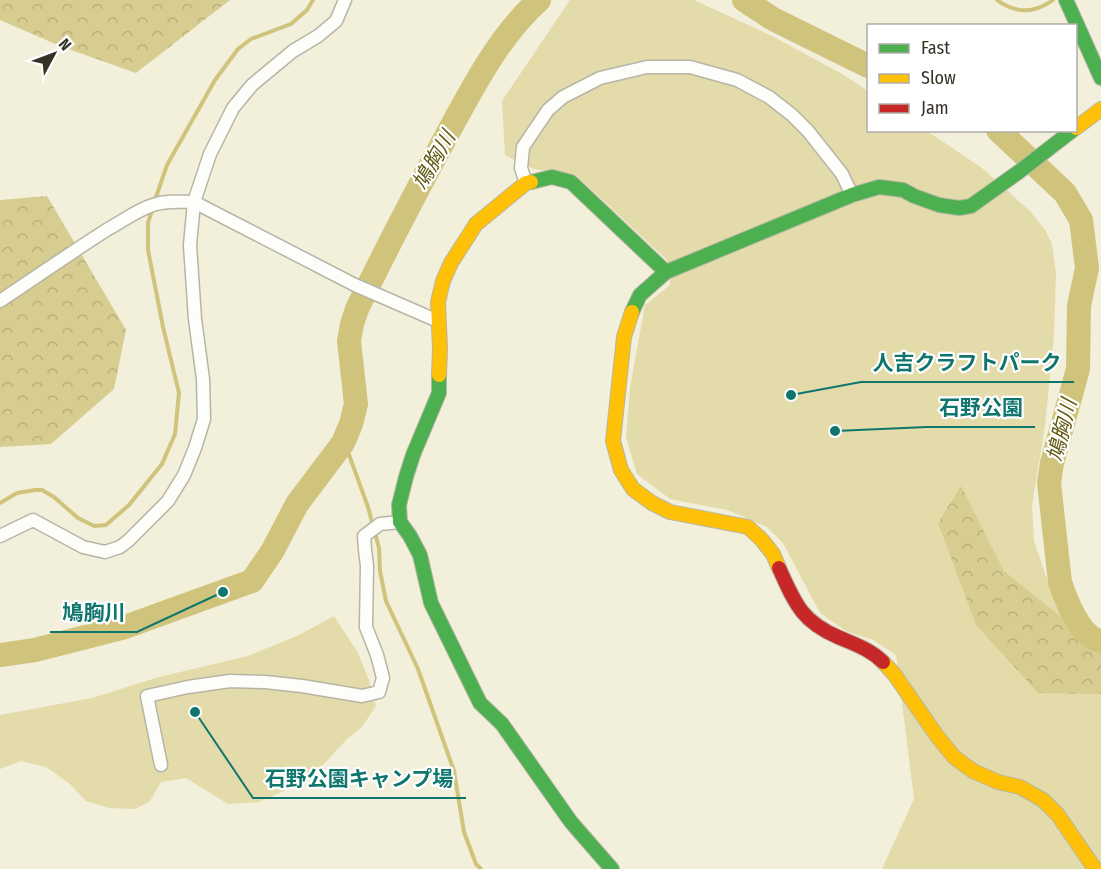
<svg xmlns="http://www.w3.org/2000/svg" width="1101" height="869" viewBox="0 0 1101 869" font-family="'Fira Sans Condensed','Noto Sans JP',sans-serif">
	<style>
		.green { fill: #e3dbaa }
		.forest { fill: url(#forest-crowns) }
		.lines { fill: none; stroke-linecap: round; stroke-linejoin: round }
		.stream { stroke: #d0c47c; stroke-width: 4 }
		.river { stroke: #d0c47c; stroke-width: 24 }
		.street-casing { stroke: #b7b5a5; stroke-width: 15 }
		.fast-casing { stroke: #b7b5a5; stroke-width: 16 }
		.slow-casing { stroke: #b7b5a5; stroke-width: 16 }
		.jam-casing { stroke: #b7b5a5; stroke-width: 16 }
		.street { stroke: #fdfdfa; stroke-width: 12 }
		.fast { stroke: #4caf50; stroke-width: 14 }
		.slow { stroke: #ffc107; stroke-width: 14 }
		.jam { stroke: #c62828; stroke-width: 14 }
		.labels { text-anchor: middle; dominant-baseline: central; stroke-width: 4.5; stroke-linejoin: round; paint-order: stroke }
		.water-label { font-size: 21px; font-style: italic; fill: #635810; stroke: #fff }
		.leader { fill: none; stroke: #0f766e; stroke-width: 2 }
		.callout-dot { fill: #0f766e; stroke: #fff; stroke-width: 2 }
		.callout-label { font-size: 21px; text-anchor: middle; font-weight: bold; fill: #0f766e; stroke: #fff; stroke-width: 4.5; stroke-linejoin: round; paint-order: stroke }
	</style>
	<defs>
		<pattern id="forest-crowns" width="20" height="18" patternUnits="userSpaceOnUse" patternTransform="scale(1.5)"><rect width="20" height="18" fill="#d7cd90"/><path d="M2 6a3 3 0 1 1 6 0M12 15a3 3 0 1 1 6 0" fill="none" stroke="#b9b07c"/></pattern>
	</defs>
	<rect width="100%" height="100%" fill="#f2efdb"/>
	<!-- green -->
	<g class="green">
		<polygon points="570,0 694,0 772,36 842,74 868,91 868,130 927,131 982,168 1030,211 1045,230 1052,244 1056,273 1054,336 1045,425 1032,506 1034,541 1049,585 1094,640 1101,675 1101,869 882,869 914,799 896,655 873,640 846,631 820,613 783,543 767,527 727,510 670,499 637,474 626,437 630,388 645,305 670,285 667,260 576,175 534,169 505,155 502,101"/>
		<polygon points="334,616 358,653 369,680 376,706 362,727 347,739 323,765 291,788 258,802 228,804 186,778 161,782 150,801 135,809 109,808 86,801 70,784 46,767 21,761 0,769 0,715 92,698 159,677 248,656 299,635"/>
	</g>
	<!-- forest -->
	<g class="forest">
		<polygon points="0,0 230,0 136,73 60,46 0,20"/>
		<polygon points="47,196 126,330 114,389 51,444 0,447 0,200"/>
		<polygon points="961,486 1004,571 1101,649 1101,694 1038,693 976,625 938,523"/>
	</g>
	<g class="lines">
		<!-- stream -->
		<g class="stream">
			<path d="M 997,0 C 1016,14 1034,14 1053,0"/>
			<polyline points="155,200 167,165 215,80 238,49 251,39 291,24 307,10 313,0"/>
			<polyline points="346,437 348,452 368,507 379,548 380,571 386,601 418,669 454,771 464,832 476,864 481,869"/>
			<polyline points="0,503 17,493 35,490 42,490 54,497 78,518 94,526 106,525 129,505 162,464 175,434 179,393 163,327 148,250 148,223 153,207"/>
		</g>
		<!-- river -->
		<g class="river">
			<polyline points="744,0 773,19 868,66"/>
			<path d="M 998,130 L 1065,193 L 1081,220 L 1087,268 L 1079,306 L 1078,369 L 1052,463 L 1049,483 L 1060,582 C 1066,600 1080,638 1101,641"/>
			<path d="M 0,655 L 35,650 L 125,627 L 252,581 L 273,550 L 297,504 L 343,443 L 351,424 L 356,404 L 349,341 L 352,324 L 357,309 C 386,249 417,190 449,131 C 474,85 500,35 539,0"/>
		</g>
		<defs>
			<g id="street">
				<polyline points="526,183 521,168 523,147 548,110 563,97 600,78 647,67 690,67 737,80 769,97 792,115 808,131 842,174 852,195"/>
				<path d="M 0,301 C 36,277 72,252 108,229 C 123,221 137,210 153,205 C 166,200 181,202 194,202 L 355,285 L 438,321"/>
				<polyline points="0,536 33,520 83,547 105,552 120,547 128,541 168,501 184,475 195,448 204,419 203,379 195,319 190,245 194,202 210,154 233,108 252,85 293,51 318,36 336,21 345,0"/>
				<polyline points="161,765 147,696 188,687 230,681 265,682 302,686 362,696 379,692 383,678 377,655 366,627 367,566 365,550 364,536 380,524 400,522"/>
			</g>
			<g id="fast">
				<polyline points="1066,0 1101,78"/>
				<polyline points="531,182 552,177 571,182 666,272"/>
				<polyline points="632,312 640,295 666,272 852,195 879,187 903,190 914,196 939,205 959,208 971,206 1020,171 1073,130"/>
				<polyline points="439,375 439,393 413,455 406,477 399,505 400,522 410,536 420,555 431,603 480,703 502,724 571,822 612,869"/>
			</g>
			<g id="slow">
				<polyline points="1076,128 1101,109"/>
				<polyline points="632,312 624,337 613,441 621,470 633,489 652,503 670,512 748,527 762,540 773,554 779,568"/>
				<polyline points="439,375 440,349 438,302 443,281 451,263 476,224 526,183 531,182"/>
				<polyline points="883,662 894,674 937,736 954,757 973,771 998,782 1020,787 1043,800 1058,815 1095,869"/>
			</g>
			<path id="jam" d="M 779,568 C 795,603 801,621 838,637 C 854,644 870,649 883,662"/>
		</defs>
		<!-- street casing -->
		<use href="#street" class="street-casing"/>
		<!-- fast casing -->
		<use href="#fast" class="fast-casing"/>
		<!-- slow casing -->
		<use href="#slow" class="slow-casing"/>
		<!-- jam casing -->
		<use href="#jam" class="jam-casing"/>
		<!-- street -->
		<use href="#street" class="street"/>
		<!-- fast -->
		<use href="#fast" class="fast"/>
		<!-- slow -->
		<use href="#slow" class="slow"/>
		<!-- jam -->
		<use href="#jam" class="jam"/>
	</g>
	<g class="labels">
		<!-- water labels -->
		<g class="water-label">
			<text transform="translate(434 160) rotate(-60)">鳩胸川</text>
			<text transform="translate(1062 430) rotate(-76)">鳩胸川</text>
		</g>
	</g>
	<!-- callouts -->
	<path class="leader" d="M791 395L861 382H1074M835 431L927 427H1035M223 592L137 632H50M195 712L253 798H466"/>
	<g class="callout-dot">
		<circle cx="791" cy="395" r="6"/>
		<circle cx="835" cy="431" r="6"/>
		<circle cx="223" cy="592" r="6"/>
		<circle cx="195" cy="712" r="6"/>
	</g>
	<g class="callout-label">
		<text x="967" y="370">人吉クラフトパーク</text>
		<text x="981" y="415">石野公園</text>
		<text x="94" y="620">鳩胸川</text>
		<text x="359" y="786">石野公園キャンプ場</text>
	</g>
	<!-- legend -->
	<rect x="867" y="24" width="210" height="108" fill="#ffffff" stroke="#afada8" stroke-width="1.5"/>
	<rect x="879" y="44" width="30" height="9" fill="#4caf50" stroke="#afada8" stroke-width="1.5"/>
	<text x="921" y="54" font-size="18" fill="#363326">Fast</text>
	<rect x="879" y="74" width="30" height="9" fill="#ffc107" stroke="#afada8" stroke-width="1.5"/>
	<text x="921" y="84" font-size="18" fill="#363326">Slow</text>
	<rect x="879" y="104" width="30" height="9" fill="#c62828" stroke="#afada8" stroke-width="1.5"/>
	<text x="921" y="114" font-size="18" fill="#363326">Jam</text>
	<!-- north arrow -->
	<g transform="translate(54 54) rotate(49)" stroke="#ffffff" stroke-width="4.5" paint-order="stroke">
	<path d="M0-4.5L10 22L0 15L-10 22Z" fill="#363326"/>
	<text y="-9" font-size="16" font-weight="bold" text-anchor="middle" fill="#363326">N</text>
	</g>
</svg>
